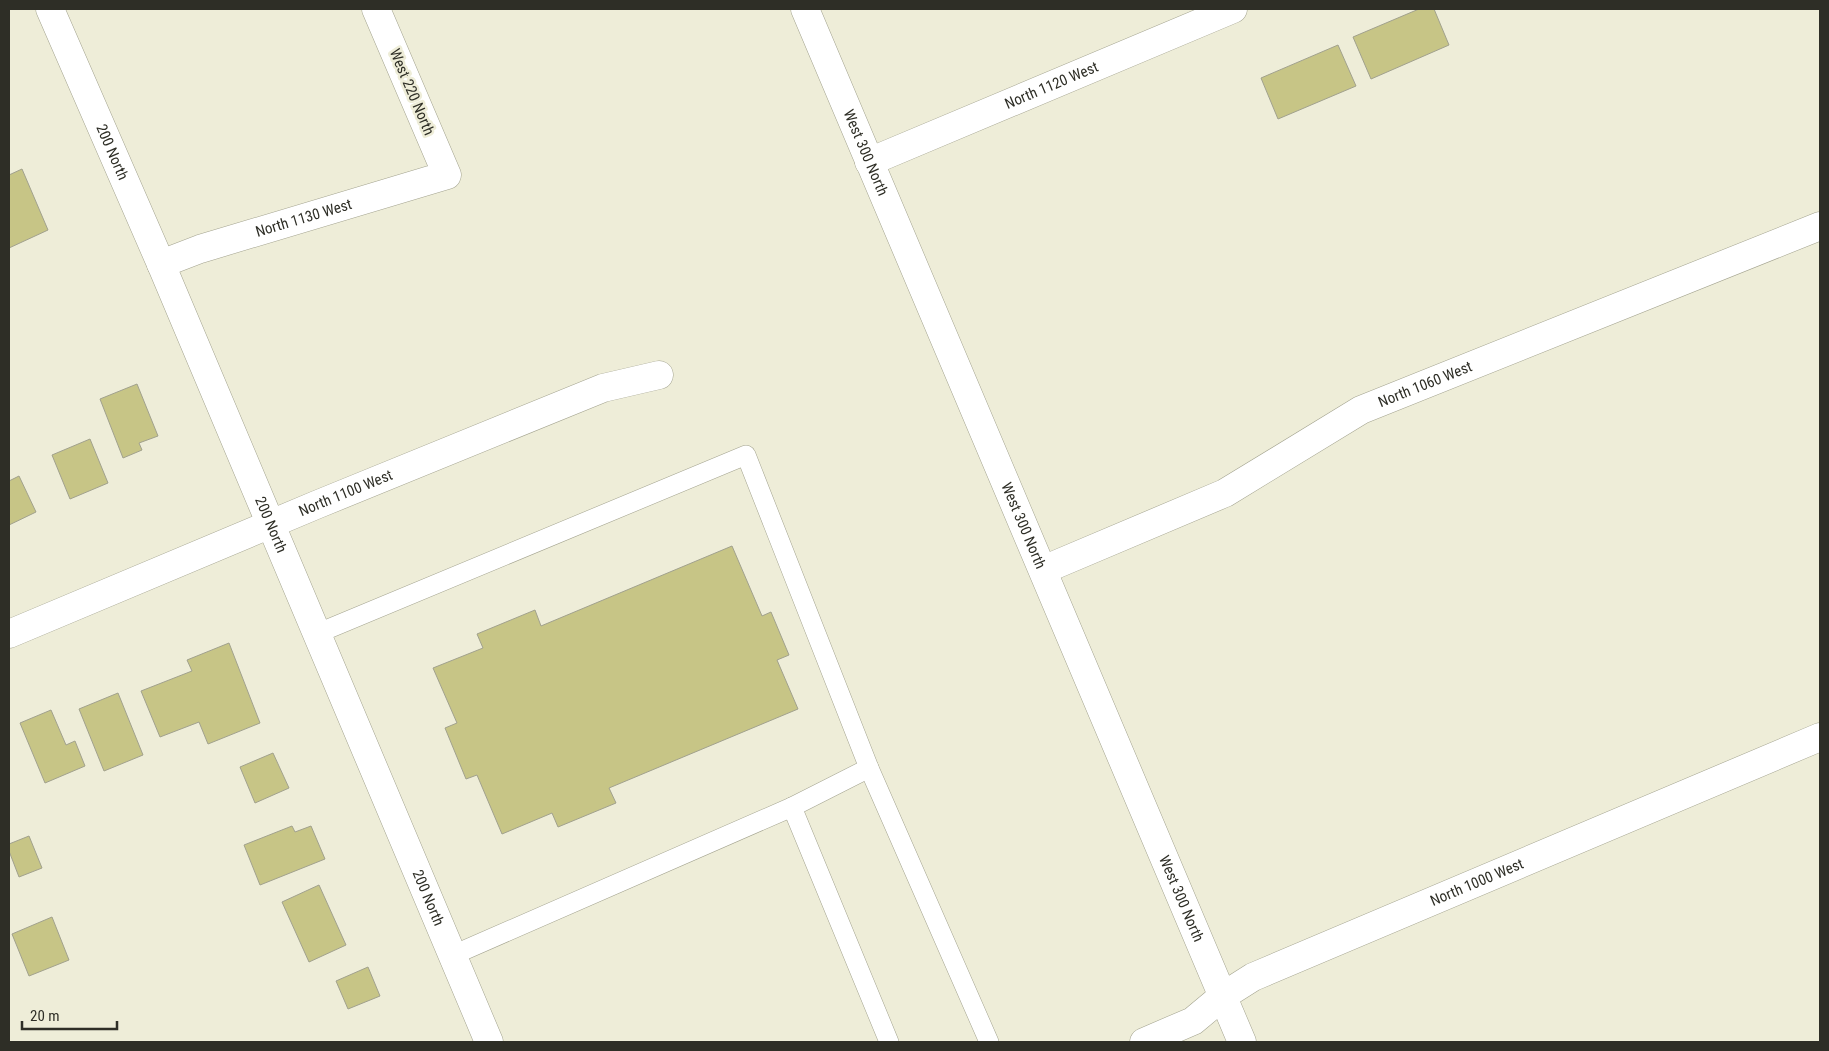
<svg xmlns="http://www.w3.org/2000/svg" width="1829" height="1051" viewBox="0 0 1829 1051" font-family="'Roboto Condensed',sans-serif">
	<style>
		.building { fill: #c7c586; stroke: #a1a18d }
		.lines { fill: none; stroke-linecap: round; stroke-linejoin: round }
		.lane-casing { stroke: #a3a38f; stroke-width: 20 }
		.street-casing { stroke: #a3a38f; stroke-width: 29 }
		.lane { stroke: #fff; stroke-width: 19 }
		.street { stroke: #fff; stroke-width: 28 }
		.labels { text-anchor: middle; dominant-baseline: central; stroke-width: 5; stroke-linejoin: round; paint-order: stroke }
		.street-label { font-size: 15px; fill: #2e2e26; stroke: #eeedd8 }
	</style>
	<rect width="100%" height="100%" fill="#eeedd8"/>
	<!-- building -->
	<g class="building">
		<polygon points="1419,9 1434,9 1449,45 1371,79 1353,37"/>
		<polygon points="1338,45 1356,86 1278,119 1261,78"/>
		<polygon points="22,169 48,230 9,248 9,175"/>
		<polygon points="137,384 158,436 139,443 142,450 123,458 100,399"/>
		<polygon points="90,439 108,483 70,499 52,455"/>
		<polygon points="19,476 36,512 9,525 9,481"/>
		<polygon points="732,546 762,616 771,612 789,655 777,660 798,709 609,788 616,803 558,827 552,813 502,834 477,775 466,779 445,728 457,723 433,668 483,648 477,634 535,610 541,626"/>
		<polygon points="229,643 260,723 208,744 199,722 160,737 141,691 192,671 187,660"/>
		<polygon points="118,693 143,755 104,771 79,709"/>
		<polygon points="51,710 66,745 75,741 85,766 45,783 20,723"/>
		<polygon points="273,753 289,788 255,803 240,767"/>
		<polygon points="292,826 295,832 311,826 325,859 260,885 244,845"/>
		<polygon points="29,836 42,868 19,877 9,851 9,844"/>
		<polygon points="319,885 346,945 309,962 282,902"/>
		<polygon points="52,917 69,960 29,976 12,934"/>
		<polygon points="368,967 380,996 348,1009 336,981"/>
	</g>
	<g class="lines">
		<defs>
			<g id="lane">
				<polyline points="316,634 746,455 869,768 989,1042"/>
				<polyline points="792,807 869,768"/>
				<polyline points="451,956 792,807 889,1042"/>
			</g>
			<g id="street">
				<path id="s1" d="M 50,9 L 161,264 L 489,1042"/>
				<path id="s2" d="M 805,9 L 1242,1042"/>
				<path id="s3" d="M 869,162 L 1233,9"/>
				<path id="s4" d="M 161,264 L 200,249 L 447,175 L 376,9"/>
				<path id="s5" d="M 1043,570 L 1225,493 L 1361,410 L 1820,226"/>
				<path id="s6" d="M 9,634 L 316,505 L 603,388 L 659,375"/>
				<path id="s7" d="M 1144,1042 L 1193,1021 L 1223,996 L 1253,977 L 1820,737"/>
			</g>
		</defs>
		<!-- lane casing -->
		<use href="#lane" class="lane-casing"/>
		<!-- street casing -->
		<use href="#street" class="street-casing"/>
		<!-- lane -->
		<use href="#lane" class="lane"/>
		<!-- street -->
		<use href="#street" class="street"/>
	</g>
	<g class="labels">
		<!-- street labels -->
		<g class="street-label">
			<text stroke="none"><textPath href="#s3" startOffset="198">North 1120 West</textPath></text>
			<text transform="translate(412 92) rotate(67)">West 220 North</text>
			<text stroke="none"><textPath href="#s1" startOffset="156">200 North</textPath></text>
			<text stroke="none"><textPath href="#s2" startOffset="156">West 300 North</textPath></text>
			<text stroke="none"><textPath href="#s4" startOffset="150">North 1130 West</textPath></text>
			<text stroke="none"><textPath href="#s5" startOffset="426">North 1060 West</textPath></text>
			<text stroke="none"><textPath href="#s6" startOffset="365">North 1100 West</textPath></text>
			<text stroke="none"><textPath href="#s1" startOffset="561">200 North</textPath></text>
			<text stroke="none"><textPath href="#s2" startOffset="561">West 300 North</textPath></text>
			<text stroke="none"><textPath href="#s7" startOffset="371">North 1000 West</textPath></text>
			<text stroke="none"><textPath href="#s1" startOffset="966">200 North</textPath></text>
			<text stroke="none"><textPath href="#s2" startOffset="966">West 300 North</textPath></text>
		</g>
	</g>
	<!-- border -->
	<rect width="1829" height="1051" fill="none" stroke="#2e2e26" stroke-width="20"/>
	<!-- scale -->
	<path d="M22 1021v8h95v-8" fill="none" stroke="#2e2e26" stroke-width="2.5"/>
	<text x="30" y="1021" font-size="15" fill="#2e2e26" stroke="#eeedd8" stroke-width="4" paint-order="stroke">20 m</text>
</svg>
